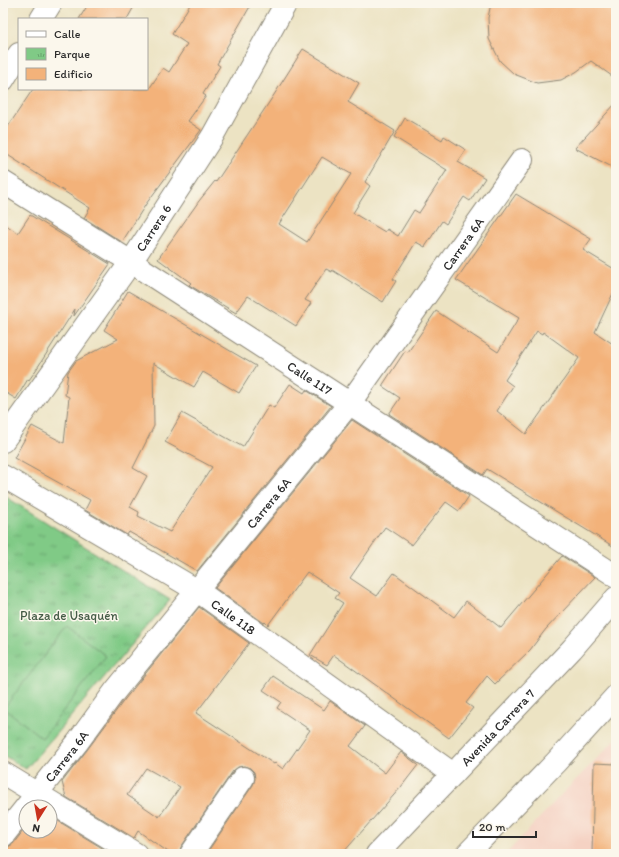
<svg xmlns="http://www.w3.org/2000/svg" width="619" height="857" viewBox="0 0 619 857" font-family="Itim,sans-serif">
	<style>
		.built { fill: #f5d2c3 }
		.park { fill: url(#park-tufts); stroke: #567a58 }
		.pitch { fill: #80ca86; stroke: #567a58 }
		.building { fill: #f3b27a; fill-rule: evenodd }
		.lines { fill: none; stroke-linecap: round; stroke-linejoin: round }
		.street-casing { stroke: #8c8777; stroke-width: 24 }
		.primary-casing { stroke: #8c8777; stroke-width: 24 }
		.street { stroke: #fff; stroke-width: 22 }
		.primary { stroke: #fff; stroke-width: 22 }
		.labels { text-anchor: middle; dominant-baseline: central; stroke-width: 3; stroke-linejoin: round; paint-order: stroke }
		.street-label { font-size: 13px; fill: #2b2b2b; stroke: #fbf7ec }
		.park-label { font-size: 13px; fill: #445b46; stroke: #fbf7ec }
	</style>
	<defs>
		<pattern id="park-tufts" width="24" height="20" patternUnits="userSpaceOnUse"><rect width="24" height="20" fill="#80ca86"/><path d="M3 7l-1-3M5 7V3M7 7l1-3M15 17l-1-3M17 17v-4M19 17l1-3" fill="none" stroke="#69a46e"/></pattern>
	</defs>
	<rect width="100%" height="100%" fill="#fbf7ec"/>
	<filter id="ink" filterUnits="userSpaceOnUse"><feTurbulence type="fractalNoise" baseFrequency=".025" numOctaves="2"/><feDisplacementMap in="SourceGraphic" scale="8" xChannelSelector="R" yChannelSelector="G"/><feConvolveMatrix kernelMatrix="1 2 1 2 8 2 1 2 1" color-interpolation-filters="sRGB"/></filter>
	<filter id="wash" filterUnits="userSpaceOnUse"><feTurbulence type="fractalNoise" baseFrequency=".012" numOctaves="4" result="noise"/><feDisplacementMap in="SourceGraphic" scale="16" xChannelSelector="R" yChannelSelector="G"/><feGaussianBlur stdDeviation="0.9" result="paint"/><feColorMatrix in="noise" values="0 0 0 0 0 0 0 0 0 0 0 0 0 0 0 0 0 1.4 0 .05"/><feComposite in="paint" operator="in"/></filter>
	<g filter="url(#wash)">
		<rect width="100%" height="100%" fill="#ece3c3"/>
		<!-- built -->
		<polygon class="built" points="616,739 616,854 506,854 559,797"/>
		<!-- park -->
		<polygon class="park" points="3,495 170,600 26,769 3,755"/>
		<!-- pitch -->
		<polygon class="pitch" points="67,626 106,656 42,738 4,708"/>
		<g id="blocks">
			<!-- building -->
			<g class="building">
				<polygon points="89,3 136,3 127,19 79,19"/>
				<polygon points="191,3 252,3 217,64 220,66 203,94 206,96 188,121 201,130 146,204 122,242 84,218 90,208 3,152 3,134 33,89 149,89 163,68 169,72 187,44 172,34"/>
				<polygon points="491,3 616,3 616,79 591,61 576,72 561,80 537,83 514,74 500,61 489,39 488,18"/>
				<path d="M 303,49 L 359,83 L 348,102 L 395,131 L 365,182 L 370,186 L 353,213 L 385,232 L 387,229 L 398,236 L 414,210 L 419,213 L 447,170 L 394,137 L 405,118 L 442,140 L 444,136 L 466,150 L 458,162 L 485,178 L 470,201 L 464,197 L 446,224 L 442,221 L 425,247 L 416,242 L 393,279 L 396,281 L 383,302 L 332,270 L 332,272 L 326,269 L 305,300 L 311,303 L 296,326 L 248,296 L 236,313 L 189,285 L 191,283 L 158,259 L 199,201 L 215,181 L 216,182 L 272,98 ZM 322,157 L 351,174 L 307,242 L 279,224 Z"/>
				<polygon points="616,103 616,169 575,148"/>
				<path d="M 516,194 L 591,239 L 583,250 L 616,270 L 616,287 L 595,332 L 616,346 L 616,548 L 487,469 L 483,475 L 389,414 L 400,398 L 382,386 L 405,351 L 408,352 L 436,311 L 498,352 L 519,318 L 456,280 ZM 537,331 L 542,334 L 543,332 L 579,358 L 526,434 L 497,411 L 513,386 L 505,380 Z"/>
				<polygon points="30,215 110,264 74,316 75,309 34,373 29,380 28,379 16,399 3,391 3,223 18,233"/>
				<polygon points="128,291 256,366 239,393 203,372 194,387 153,363 154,426 133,468 147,476 130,507 139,512 138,516 170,532 212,467 165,442 182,413 243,447 269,405 274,408 290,384 304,393 306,390 331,406 197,571 129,532 127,535 85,510 90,500 14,458 32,426 64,443 69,397 65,395 68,372 76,361 118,339 104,330"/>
				<polygon points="352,420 469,496 459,511 446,502 412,545 385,527 350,578 377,596 394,573 454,617 466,601 501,628 562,556 595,577 546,629 530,650 495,684 487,676 466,703 473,708 449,738 334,655 327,665 310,655 343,603 335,598 339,593 307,572 268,625 265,622 264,623 215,588"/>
				<path d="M 199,607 L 249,643 L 196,713 L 274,764 L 275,763 L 283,769 L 310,730 L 277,708 L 281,702 L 263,690 L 273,676 L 324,710 L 330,701 L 365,726 L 350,746 L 385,773 L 401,752 L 418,765 L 401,787 L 342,854 L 206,854 L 253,785 L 255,779 L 254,772 L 250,768 L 244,766 L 238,767 L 233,771 L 181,847 L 179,854 L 171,854 L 138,831 L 134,838 L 66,797 L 62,782 L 87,750 L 125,699 ZM 146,768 L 180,787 L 159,817 L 127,795 Z"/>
				<polygon points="594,763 616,764 616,854 592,854"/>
				<polygon points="50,816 112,854 3,854 3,851 6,848 13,844 26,827 26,831 50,831"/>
			</g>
		</g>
	</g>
	<g filter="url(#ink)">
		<use href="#blocks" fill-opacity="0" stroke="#8c8777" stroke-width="1"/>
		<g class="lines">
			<defs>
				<g id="street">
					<polyline points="41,19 51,3"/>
					<polyline points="3,80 19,54"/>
					<path id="s1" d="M 3,182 L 131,262 L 616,576"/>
					<path id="s2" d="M 3,441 L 131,262 L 212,137 L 286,3"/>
					<path id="s3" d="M 3,476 L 198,591 L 453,774"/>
					<polyline points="3,773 136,854"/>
					<path id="s4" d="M 3,836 L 77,743 L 115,691 L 349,404 L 522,160"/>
					<polyline points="191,854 243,778"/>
				</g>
				<g id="primary">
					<path id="s5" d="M 377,854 L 572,649 L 616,598"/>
					<polyline points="467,854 556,762 616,696"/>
				</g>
			</defs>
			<!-- street casing -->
			<use href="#street" class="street-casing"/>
			<!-- primary casing -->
			<use href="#primary" class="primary-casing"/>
			<!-- street -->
			<use href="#street" class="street"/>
			<!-- primary -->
			<use href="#primary" class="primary"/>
		</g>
	</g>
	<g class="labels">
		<!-- street labels -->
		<g class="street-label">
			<text stroke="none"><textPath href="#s2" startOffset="261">Carrera 6</textPath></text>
			<text stroke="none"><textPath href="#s4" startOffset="750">Carrera 6A</textPath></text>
			<text stroke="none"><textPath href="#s1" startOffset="364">Calle 117</textPath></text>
			<text stroke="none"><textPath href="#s4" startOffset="426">Carrera 6A</textPath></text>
			<text stroke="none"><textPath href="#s3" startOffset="270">Calle 118</textPath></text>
			<text stroke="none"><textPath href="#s5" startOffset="175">Avenida Carrera 7</textPath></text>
			<text stroke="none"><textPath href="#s4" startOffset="102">Carrera 6A</textPath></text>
		</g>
		<!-- park labels -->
		<g class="park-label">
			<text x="69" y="615">Plaza de Usaquén</text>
		</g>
	</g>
	<!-- margin -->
	<rect width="619" height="857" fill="none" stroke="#fbf7ec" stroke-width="16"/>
	<!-- legend -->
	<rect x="18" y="18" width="130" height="72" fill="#fbf7ec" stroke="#a8a59f"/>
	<rect x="26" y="31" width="20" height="6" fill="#ffffff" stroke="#a8a59f"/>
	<text x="54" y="38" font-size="12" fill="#2b2b2b">Calle</text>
	<rect x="26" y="48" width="20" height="12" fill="url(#park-tufts)" stroke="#a8a59f"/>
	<text x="54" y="58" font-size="12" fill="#2b2b2b">Parque</text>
	<rect x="26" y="68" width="20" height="12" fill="#f3b27a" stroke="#a8a59f"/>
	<text x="54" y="78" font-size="12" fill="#2b2b2b">Edificio</text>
	<!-- north arrow -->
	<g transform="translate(38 819) rotate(191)"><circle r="19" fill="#fbf7ec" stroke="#a8a59f"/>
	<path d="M0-3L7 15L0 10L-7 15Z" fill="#c8321e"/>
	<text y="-6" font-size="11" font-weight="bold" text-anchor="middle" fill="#2b2b2b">N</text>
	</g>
	<!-- scale -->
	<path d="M473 831v6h63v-6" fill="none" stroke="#2b2b2b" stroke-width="2"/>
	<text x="479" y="831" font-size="12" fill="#2b2b2b" stroke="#fbf7ec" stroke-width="3" paint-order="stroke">20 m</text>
</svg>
